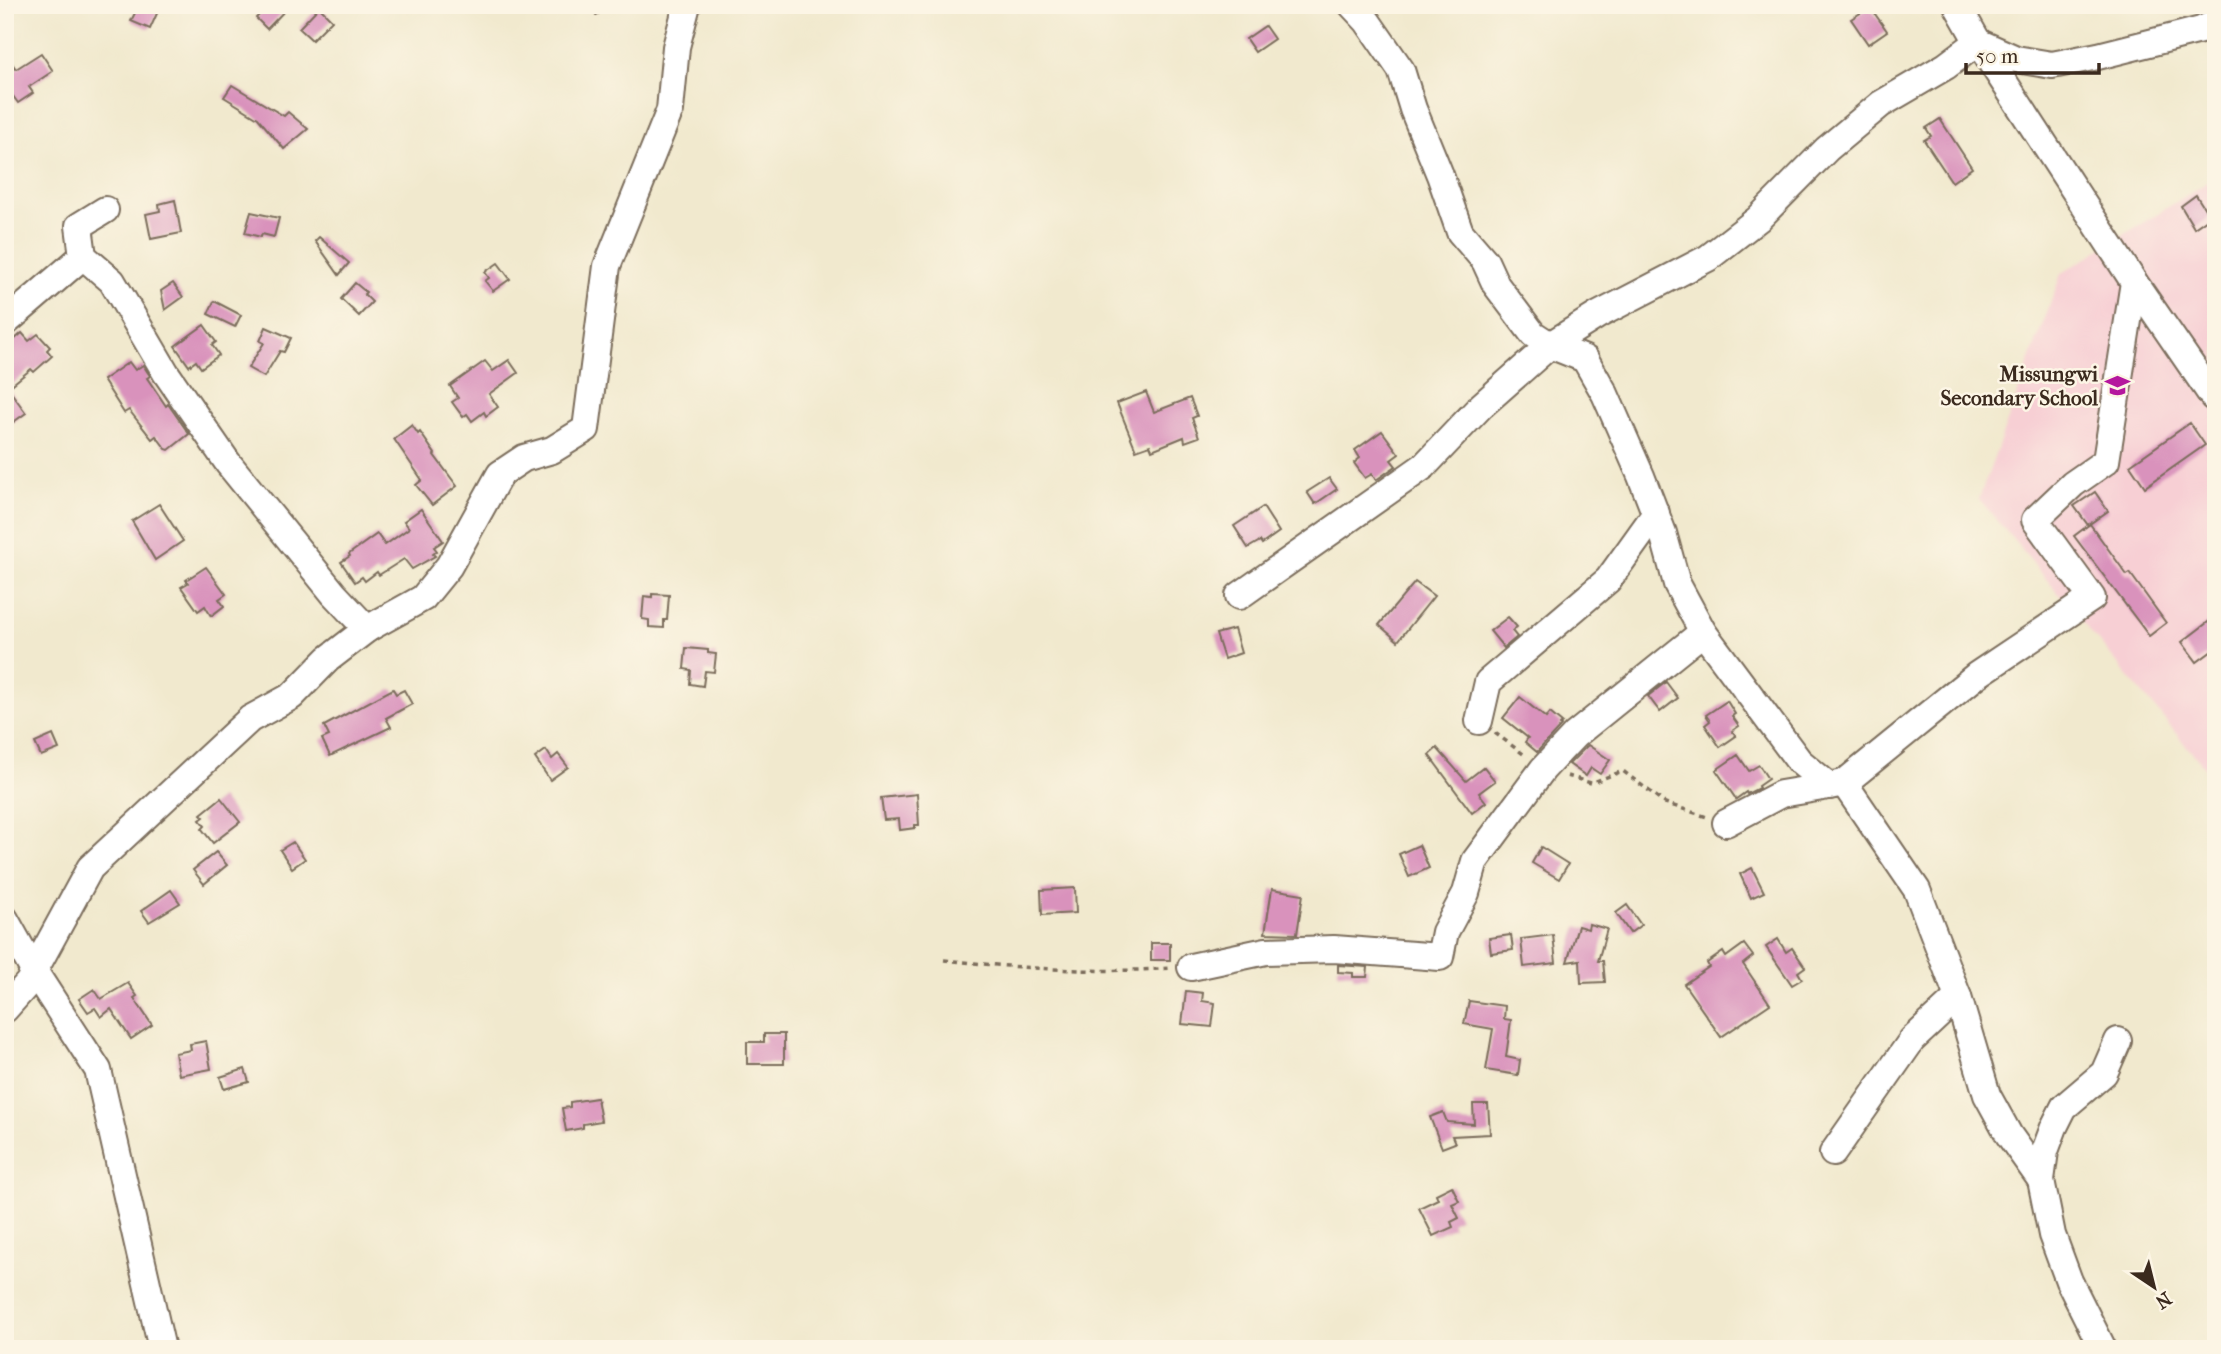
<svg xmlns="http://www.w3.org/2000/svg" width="2221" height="1354" viewBox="0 0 2221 1354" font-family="'IM FELL French Canon',serif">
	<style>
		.built { fill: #f7cfd4 }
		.building { fill: #d992bc }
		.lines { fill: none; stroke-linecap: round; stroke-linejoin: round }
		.minor-casing { stroke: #7b6d5c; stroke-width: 30 }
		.path { stroke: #7b6d5c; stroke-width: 3.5; stroke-dasharray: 5 5; stroke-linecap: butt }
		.minor { stroke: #fff; stroke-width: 26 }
		.labels { text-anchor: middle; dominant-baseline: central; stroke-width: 5; stroke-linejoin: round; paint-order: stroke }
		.poi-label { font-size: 21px; font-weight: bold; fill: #3b2a1e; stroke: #fcf5e5; text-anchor: end }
	</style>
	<rect width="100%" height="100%" fill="#fcf5e5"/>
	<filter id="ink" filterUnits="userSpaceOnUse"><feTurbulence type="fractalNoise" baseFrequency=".0143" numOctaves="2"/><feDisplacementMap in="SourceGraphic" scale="14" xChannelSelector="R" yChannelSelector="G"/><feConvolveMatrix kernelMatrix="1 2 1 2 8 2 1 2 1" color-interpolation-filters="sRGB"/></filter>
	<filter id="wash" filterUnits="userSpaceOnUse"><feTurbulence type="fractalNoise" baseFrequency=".00686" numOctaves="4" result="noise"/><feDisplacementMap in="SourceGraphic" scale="28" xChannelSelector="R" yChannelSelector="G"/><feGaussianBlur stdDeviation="1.57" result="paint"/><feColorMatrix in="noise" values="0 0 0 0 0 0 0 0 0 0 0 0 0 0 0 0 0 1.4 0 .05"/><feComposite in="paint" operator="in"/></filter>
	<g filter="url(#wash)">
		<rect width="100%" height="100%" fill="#f1e9ce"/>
		<!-- built -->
		<polygon class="built" points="2216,177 2216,781 1979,499 2061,274"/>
		<g id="blocks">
			<!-- building -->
			<g class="building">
				<polygon points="139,5 151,5 159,9 150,29 131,21"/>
				<polygon points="269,5 290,5 267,29 256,18"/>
				<polygon points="319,7 332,20 312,40 299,28"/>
				<polygon points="1870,7 1887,31 1868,44 1851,19"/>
				<polygon points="1265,26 1274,39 1255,52 1246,39"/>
				<polygon points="5,53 16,69 41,53 53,71 29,87 33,93 18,103 5,85"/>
				<polygon points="232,85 284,116 288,112 308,129 284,149 258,118 224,97"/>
				<polygon points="1940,119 1972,168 1952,182 1924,140 1931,136 1926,128"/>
				<polygon points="2196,195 2210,217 2194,228 2181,206"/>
				<polygon points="175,200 181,233 151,239 146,214 160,211 159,204"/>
				<polygon points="251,212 279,218 274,237 262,234 261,237 245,233"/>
				<polygon points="319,237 349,263 339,275 315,241"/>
				<polygon points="498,263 510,279 493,291 485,281 489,278 485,272"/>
				<polygon points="173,283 183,297 165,310 161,291"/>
				<polygon points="355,283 366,292 364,294 372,302 359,316 341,299"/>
				<polygon points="214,301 241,315 235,327 208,314"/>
				<polygon points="204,325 216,342 212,345 219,355 201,368 196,361 189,366 175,346"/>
				<polygon points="266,327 291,338 284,352 280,351 264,377 248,368 264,343 260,341"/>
				<polygon points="22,333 29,341 38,334 50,347 47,350 52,356 34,372 31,369 8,388 26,413 5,428 5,348"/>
				<polygon points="509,360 518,373 489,394 498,407 486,416 484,412 472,421 467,414 463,417 452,402 458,398 450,386 485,361 493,371"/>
				<polygon points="129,362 135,370 143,365 150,376 147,378 166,406 168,404 189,434 169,450 166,449 156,436 152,439 129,410 124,413 103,380"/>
				<polygon points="1146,392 1154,412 1190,398 1197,416 1192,418 1199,437 1185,442 1184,437 1152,450 1150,445 1136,450 1117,403"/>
				<polygon points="2190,423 2205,445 2145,487 2130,465"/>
				<polygon points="412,425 418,434 420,432 435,454 434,455 457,486 432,505 416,485 422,480 394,439"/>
				<polygon points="1382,431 1399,454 1391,460 1396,466 1376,480 1372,474 1365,478 1354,463 1360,458 1355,450"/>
				<polygon points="1329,478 1337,489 1315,504 1307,492"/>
				<polygon points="2095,492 2108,511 2088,525 2074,506"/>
				<polygon points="159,504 183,541 155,560 132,521"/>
				<polygon points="1263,507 1279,532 1262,544 1260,541 1248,548 1234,526"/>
				<polygon points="421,509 443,541 434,547 437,551 433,554 435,556 412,569 404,559 379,575 377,572 365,581 362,577 355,582 341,562 350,556 349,554 377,534 385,545 409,528 404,521"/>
				<polygon points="2090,524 2127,575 2130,573 2166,623 2149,636 2074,536"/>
				<polygon points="206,567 226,594 219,599 224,606 211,616 205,606 198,611 181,587 188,583 186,580"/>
				<polygon points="1415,582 1434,596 1398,641 1379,625"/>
				<polygon points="652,594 669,595 667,620 664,620 664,628 649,627 649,620 642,619 644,596 652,597"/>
				<polygon points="2216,616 2216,648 2197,662 2182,642"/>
				<polygon points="1508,617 1517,627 1512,631 1517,637 1504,648 1490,631"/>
				<polygon points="1234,629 1241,653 1224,659 1216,634"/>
				<polygon points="686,648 708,650 708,653 716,654 714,672 705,671 703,686 690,684 691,670 684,669"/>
				<polygon points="1666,682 1678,698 1660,712 1648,696"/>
				<polygon points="393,689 396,694 404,690 412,704 386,718 391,727 330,756 322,739 329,736 324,726"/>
				<polygon points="1520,697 1546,718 1550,713 1562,723 1560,725 1561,726 1537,752 1525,742 1528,738 1503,718"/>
				<polygon points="1727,701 1735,714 1732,716 1739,726 1732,731 1736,736 1720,747 1705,725 1710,721 1706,715"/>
				<polygon points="53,735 59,749 41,756 35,743"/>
				<polygon points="1588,745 1610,760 1600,774 1591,768 1586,776 1569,764"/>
				<polygon points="1437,748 1466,781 1484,767 1495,781 1479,793 1486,802 1472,813 1429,755"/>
				<polygon points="546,750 552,759 558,754 568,767 550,780 535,758"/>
				<polygon points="1738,755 1749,771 1759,765 1768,779 1758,786 1759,788 1747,794 1746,792 1736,799 1716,770"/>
				<polygon points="917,794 919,825 915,825 915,828 900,830 899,819 884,820 881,798"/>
				<polygon points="221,798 240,822 213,843 202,829 205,826 200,820 204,817 201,814"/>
				<polygon points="293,842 305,859 292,868 280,850"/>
				<polygon points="1419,845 1429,868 1409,877 1399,854"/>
				<polygon points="1541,847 1568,864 1559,879 1532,863"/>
				<polygon points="216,852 227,865 204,884 193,870"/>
				<polygon points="1752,868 1764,892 1751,898 1740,874"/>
				<polygon points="1075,888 1076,913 1042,915 1041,890"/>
				<polygon points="1272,889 1303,894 1297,934 1265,933"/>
				<polygon points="171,890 180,903 149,922 141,911"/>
				<polygon points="1627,905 1641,925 1630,933 1616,913"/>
				<polygon points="1589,924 1607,929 1598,961 1603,961 1605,982 1581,983 1580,960 1567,962 1578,926 1588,929"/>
				<polygon points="1511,935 1513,950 1491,953 1489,938"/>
				<polygon points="1553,935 1556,963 1524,967 1521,939"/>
				<polygon points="1778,939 1786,952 1792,948 1805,967 1798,972 1802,979 1792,985 1766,947"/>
				<rect x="1151" y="943" width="19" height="17"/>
				<polygon points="1744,944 1753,956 1743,964 1770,1004 1721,1037 1684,984 1709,967 1707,963 1723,952 1726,957"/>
				<polygon points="1338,965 1368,967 1367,977 1353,977 1353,973 1338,972"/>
				<polygon points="128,983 137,996 134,998 152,1025 131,1039 111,1009 101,1017 95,1008 88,1012 79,999 94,989 101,999"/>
				<polygon points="1186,991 1203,993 1202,1001 1215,1003 1212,1027 1182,1024"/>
				<polygon points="1469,1001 1505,1006 1504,1019 1511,1020 1506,1057 1520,1060 1518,1075 1486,1070 1493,1029 1464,1024"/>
				<polygon points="764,1034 784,1034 784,1064 747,1064 747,1042 764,1042"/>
				<polygon points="206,1041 211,1069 179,1075 175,1053 191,1050 190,1044"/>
				<polygon points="245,1069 249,1082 224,1089 220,1077"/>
				<polygon points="597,1098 601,1121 583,1124 583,1128 566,1131 562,1108 570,1107 570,1102"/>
				<polygon points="1473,1104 1488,1104 1490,1134 1452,1136 1455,1143 1442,1148 1430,1117 1443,1112 1447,1122 1474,1124"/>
				<polygon points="1452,1186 1459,1201 1452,1204 1459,1218 1451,1222 1453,1227 1433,1236 1419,1208 1438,1199 1436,1194"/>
			</g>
		</g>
	</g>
	<g filter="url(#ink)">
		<use href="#blocks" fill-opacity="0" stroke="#7b6d5c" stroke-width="2"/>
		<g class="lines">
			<defs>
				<g id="minor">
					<polyline points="1352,5 1367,21 1401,70 1413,109 1440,175 1460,232 1485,261 1496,285 1533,334 1550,345 1585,359 1605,394 1641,476 1663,533 1677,584 1703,632 1799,761 1829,786 1844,783 1977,675 2092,598 2035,520 2073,484 2106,461 2134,282 1978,42 1957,5"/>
					<polyline points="105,210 79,226 83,256 112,281 166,373 228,463 334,594 367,629"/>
					<polyline points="2134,282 2213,397 2216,397"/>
					<polyline points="5,323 83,256"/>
					<polyline points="1239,596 1424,466 1481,406 1550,345 1598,315 1708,258 1758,219 1827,149 1881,104 1946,66 1978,42 2016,59 2052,65 2098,56 2201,30 2216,23"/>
					<polyline points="1479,721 1488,682 1608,580 1656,513"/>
					<polyline points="1844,783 1917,890 1958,997 1987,1095 2009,1135 2041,1180"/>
					<polyline points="1726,823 1781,794 1829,786"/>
					<polyline points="5,919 34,971 29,982 5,1009"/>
					<polyline points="1191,967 1266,951 1334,949 1440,957 1445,932 1466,893 1475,861 1543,769 1575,735 1703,632"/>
					<polyline points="1833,1153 1912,1040 1958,997"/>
					<polyline points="162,1349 98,1070 34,971 90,868 250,719 292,696 328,659 367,629 423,598 449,566 500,474 524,458 552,450 586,429 607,266 670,110 676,47 687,5"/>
					<polyline points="2103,1349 2069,1281 2052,1235 2041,1180 2045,1151 2054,1127 2064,1107 2104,1073 2118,1041"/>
				</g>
			</defs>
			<!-- minor casing -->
			<use href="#minor" class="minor-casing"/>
			<!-- path -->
			<g class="path">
				<polyline points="595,15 610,5"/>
				<polyline points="1495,733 1526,756"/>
				<polyline points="1567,776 1591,783 1623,771 1665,803 1707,817"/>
				<path d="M 944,960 C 1021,968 1095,974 1172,968"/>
			</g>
			<!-- minor -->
			<use href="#minor" class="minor"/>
		</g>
	</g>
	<!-- icons -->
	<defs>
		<symbol id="school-bare" viewBox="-9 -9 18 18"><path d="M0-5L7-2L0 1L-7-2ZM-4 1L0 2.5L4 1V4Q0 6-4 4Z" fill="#b5179e" stroke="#fcf5e5" stroke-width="2.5" paint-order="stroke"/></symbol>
	</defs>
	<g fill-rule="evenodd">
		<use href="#school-bare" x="2100" y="368" width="35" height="35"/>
	</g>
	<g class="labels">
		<!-- poi labels -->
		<g class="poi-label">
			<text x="2098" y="374">Missungwi<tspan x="2098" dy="24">Secondary School</tspan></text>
		</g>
	</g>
	<!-- margin -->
	<rect width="2221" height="1354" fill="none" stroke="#fcf5e5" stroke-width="28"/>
	<!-- north arrow -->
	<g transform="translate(2154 1287) rotate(145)" stroke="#fcf5e5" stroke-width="5" paint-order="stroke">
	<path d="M0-5L12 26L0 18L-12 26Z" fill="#3b2a1e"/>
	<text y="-10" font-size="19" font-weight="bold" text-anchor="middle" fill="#3b2a1e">N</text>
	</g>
	<!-- scale -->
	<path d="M1966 63v10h133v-10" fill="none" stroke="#3b2a1e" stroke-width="3.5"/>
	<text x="1976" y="63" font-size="21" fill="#3b2a1e" stroke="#fcf5e5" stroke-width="5" paint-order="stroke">50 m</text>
</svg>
